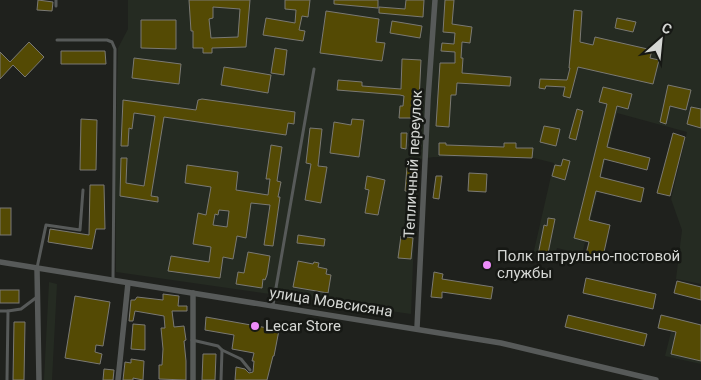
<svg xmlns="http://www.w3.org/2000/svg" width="701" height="380" viewBox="0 0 701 380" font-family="Roboto,sans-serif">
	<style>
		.built { fill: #252b22 }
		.building { fill: #544a04; stroke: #7a7974; fill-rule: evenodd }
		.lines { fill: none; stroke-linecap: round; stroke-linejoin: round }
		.service { stroke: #575a59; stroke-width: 3 }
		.minor { stroke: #575a59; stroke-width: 5.5 }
		.poi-dot { fill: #ed8cf9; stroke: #161814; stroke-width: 2 }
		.labels { text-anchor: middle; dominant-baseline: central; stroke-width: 5; stroke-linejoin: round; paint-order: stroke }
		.street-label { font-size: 15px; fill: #d5d7d4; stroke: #161814 }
		.poi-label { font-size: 15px; fill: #d5d7d4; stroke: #161814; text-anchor: start }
	</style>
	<rect width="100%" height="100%" fill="#1f211d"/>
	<!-- built -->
	<g class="built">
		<polygon points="128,0 701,0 701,284 676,279 682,230 671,199 687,132 617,113 582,254 557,248 554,259 533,255 554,163 534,158 434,157 420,159 415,212 411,314 116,272 115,166 118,48 128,29"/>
		<polygon points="49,282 57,284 52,380 44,380"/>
		<polygon points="671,332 701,339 701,364 665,356"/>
	</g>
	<!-- building -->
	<g class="building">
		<polygon points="38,0 53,2 52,11 37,10"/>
		<path d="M 189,0 L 250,0 L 246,47 L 212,48 L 212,53 L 203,53 L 203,48 L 193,48 L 193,31 L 191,31 ZM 213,7 L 240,9 L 238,37 L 211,38 L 209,19 L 213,18 Z"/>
		<polygon points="285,0 310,0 308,17 302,16 299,30 305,31 303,41 263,35 266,18 295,23 296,10 285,9"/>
		<polygon points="334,0 378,0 378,8 334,4"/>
		<polygon points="406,0 424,0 423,17 379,13 379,7 405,9"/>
		<polygon points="445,0 454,0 452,24 472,27 470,43 462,42 461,58 463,58 462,73 511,77 510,86 457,83 456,95 451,95 449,127 436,126 440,63 455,63 455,52 441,51 442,43 454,44 455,33 443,32"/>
		<polygon points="574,10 582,11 580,42 593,45 595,37 652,50 650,58 659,60 653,84 578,67 570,98 563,96 565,87 546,86 545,89 539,88 540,79 567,80 570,68 569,68"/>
		<polygon points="326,11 379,19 376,42 385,43 382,61 320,53"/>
		<polygon points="617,18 636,22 633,32 615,28"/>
		<polygon points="141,20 176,20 176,49 141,48"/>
		<polygon points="392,21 422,26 420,38 390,33"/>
		<polygon points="29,42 44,57 25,77 13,65 0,79 0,52 10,62"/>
		<polygon points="275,48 287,50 284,75 271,73"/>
		<polygon points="61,51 105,51 106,64 61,64"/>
		<polygon points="134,58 181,64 179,84 132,78"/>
		<polygon points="402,59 421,60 419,101 413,100 412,118 399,118 400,106 403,106 404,96 400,95 337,90 338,80 362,82 362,86 401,89"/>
		<polygon points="224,67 271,75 268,93 221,85"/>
		<polygon points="668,85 691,90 686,110 670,106 666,124 660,122"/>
		<polygon points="603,87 632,94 628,109 617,106 607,147 650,158 647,170 604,159 600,177 644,188 641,202 596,191 589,220 610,225 602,261 585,258 589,242 574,238 607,104 599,102"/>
		<polygon points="202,99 295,112 294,124 288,123 286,135 164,117 151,196 158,197 158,202 120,196 121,158 127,158 126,183 144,186 155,116 134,113 132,129 129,128 128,146 121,146 123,100 196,110 198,100"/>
		<polygon points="691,107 701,109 701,128 687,124"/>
		<polygon points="577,109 583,111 576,140 569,138"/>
		<polygon points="81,119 97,120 96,170 80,170"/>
		<polygon points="352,119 364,120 359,157 330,153 334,122 351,125"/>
		<polygon points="544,126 560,129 556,146 540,142"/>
		<polygon points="310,128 322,129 318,166 327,167 321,203 305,200 311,164 306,163"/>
		<polygon points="401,133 407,133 406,149 401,148"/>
		<polygon points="673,133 685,137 670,196 657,193"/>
		<polygon points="439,143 446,143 446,145 504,147 504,143 516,143 516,148 533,148 532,158 439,155"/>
		<path d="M 271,145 L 282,147 L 277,181 L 281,182 L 278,197 L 280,197 L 273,246 L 264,245 L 270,205 L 251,203 L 246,238 L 237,236 L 233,259 L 223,257 L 220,278 L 168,271 L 171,256 L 209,262 L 211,247 L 193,244 L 198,213 L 206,215 L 211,187 L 185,183 L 187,165 L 238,172 L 236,190 L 268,195 L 270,179 L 266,179 ZM 219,210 L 229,211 L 227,227 L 213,225 L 215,214 L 218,215 Z"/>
		<polygon points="563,159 570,161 565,180 552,176 555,165 561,166"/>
		<polygon points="407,167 416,167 415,191 405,191"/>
		<polygon points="469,173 487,174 486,192 468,191"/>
		<polygon points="367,176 385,180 378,215 365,213 369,190 365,189"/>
		<polygon points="436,176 442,176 439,199 433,198"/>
		<polygon points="90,185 104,185 105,229 96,229 92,249 48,242 50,229 89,235"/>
		<rect x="0" y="208" width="11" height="27"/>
		<polygon points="548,218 555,219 547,258 538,255 544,225 547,226"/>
		<polygon points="298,235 325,239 324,246 297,243"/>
		<polygon points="401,236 413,238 411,259 398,258"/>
		<polygon points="248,252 270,256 267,275 265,280 263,279 262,288 236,284 238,272 244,273"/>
		<polygon points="298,261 313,264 314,262 319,263 318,267 327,269 326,274 331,275 328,293 293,287"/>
		<polygon points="434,272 443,274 442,279 493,287 491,299 442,292 442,298 431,297"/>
		<polygon points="586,278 656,294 653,309 583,293"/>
		<polygon points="677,281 701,287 701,300 674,293"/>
		<rect x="0" y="290" width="19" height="13"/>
		<polygon points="163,294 179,296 178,306 187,306 187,311 172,311 174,327 184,326 186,340 184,341 186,361 186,380 159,379 159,365 162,365 163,349 161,328 165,328 164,316 135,311 133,321 129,321 131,300 135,300 137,297 163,300"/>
		<polygon points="75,296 110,302 103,346 96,345 95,352 102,354 100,364 65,358"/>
		<polygon points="568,315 647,334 644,346 565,327"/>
		<polygon points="661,315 701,325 701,361 671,354 676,332 658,328"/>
		<polygon points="206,317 279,330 274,356 273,356 267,380 235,380 236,367 245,369 249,373 253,372 254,361 252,361 254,353 232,349 234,335 205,330"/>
		<polygon points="14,322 25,322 24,380 13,380"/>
		<polygon points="133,324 145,325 145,350 131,349"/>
		<polygon points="203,354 216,354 215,380 202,380"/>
		<polygon points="131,359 144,361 143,380 133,378 133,380 123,380 125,362 131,363"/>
		<polygon points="104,369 114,370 113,380 103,380"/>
	</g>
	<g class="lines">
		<!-- service -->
		<g class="service">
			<polyline points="56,6 56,0"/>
			<polyline points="57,40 107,40 112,42 115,49 113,280"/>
			<polyline points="37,268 46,225 80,230 83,190"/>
			<polyline points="273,305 314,69"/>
			<polyline points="0,311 8,311"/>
			<polyline points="192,340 218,346 222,350 221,380"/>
			<polyline points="222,350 241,359 250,370"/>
			<polyline points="7,380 8,311 21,309 37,297"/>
		</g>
		<!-- minor -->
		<g class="minor">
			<polyline points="0,262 501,343 656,380"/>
			<polyline points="37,269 39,380"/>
			<polyline points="417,328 428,99 435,0"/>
			<polyline points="118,380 128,283"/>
			<polyline points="193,380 193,293"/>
		</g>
	</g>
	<!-- markers -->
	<g class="poi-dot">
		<circle cx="487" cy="265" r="5"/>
		<circle cx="255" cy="326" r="5"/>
	</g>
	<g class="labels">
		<!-- street labels -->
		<g class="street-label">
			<text transform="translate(413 164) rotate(-87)">Тепличный переулок</text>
			<text transform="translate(331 302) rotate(9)">улица Мовсисяна</text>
		</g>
		<!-- poi labels -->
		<g class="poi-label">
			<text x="497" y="256">Полк патрульно-постовой<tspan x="497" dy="17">службы</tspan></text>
			<text x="265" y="326">Lecar Store</text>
		</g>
	</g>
	<!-- north arrow -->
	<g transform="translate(661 40) rotate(27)" stroke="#161814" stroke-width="4" paint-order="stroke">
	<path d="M0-4L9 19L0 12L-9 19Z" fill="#d5d7d4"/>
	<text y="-8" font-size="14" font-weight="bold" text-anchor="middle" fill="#d5d7d4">С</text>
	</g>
</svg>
